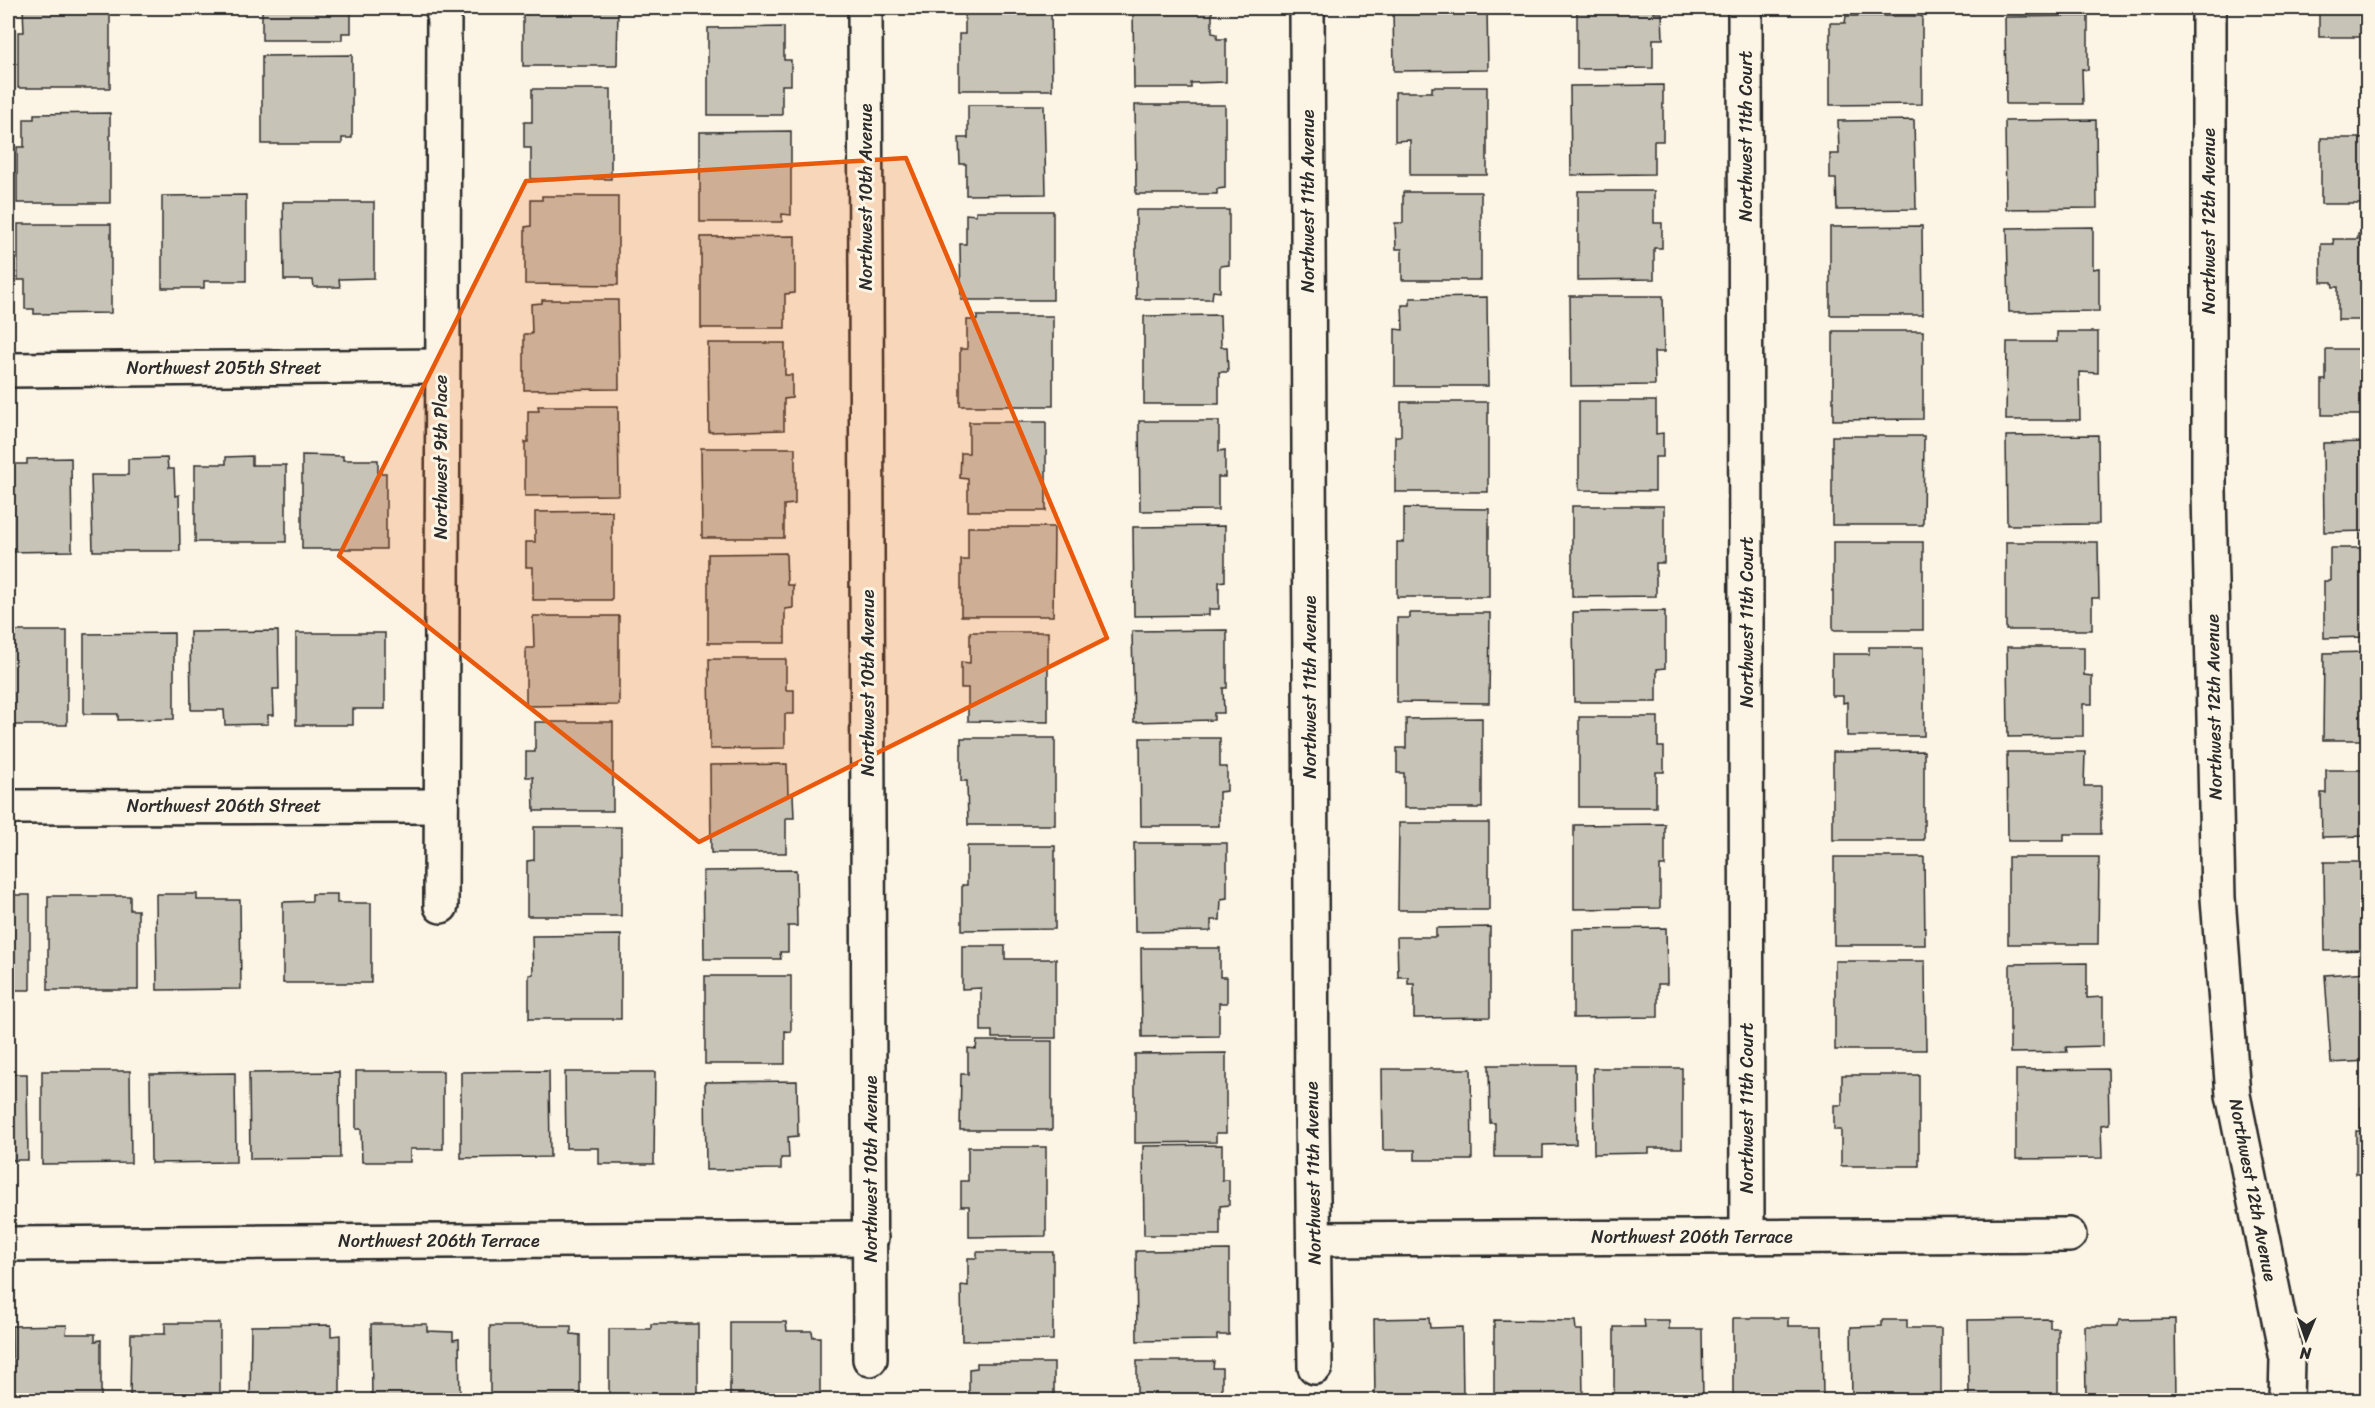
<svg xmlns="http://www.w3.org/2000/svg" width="2375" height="1408" viewBox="0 0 2375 1408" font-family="Sriracha,sans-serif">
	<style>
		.building { fill: #c8c3b7; stroke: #2b2b2b; stroke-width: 1.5 }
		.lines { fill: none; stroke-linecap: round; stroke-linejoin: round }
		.minor-casing { stroke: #2b2b2b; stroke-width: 38 }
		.minor { stroke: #fcf5e5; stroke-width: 33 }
		.marked { fill: #e8590c; fill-opacity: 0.2; stroke: #e8590c; stroke-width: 4.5; stroke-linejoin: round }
		.labels { text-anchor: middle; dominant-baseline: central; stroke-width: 6; stroke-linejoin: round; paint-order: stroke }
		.street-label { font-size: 18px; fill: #2b2b2b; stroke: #fcf5e5 }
	</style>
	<rect width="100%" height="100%" fill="#fcf5e5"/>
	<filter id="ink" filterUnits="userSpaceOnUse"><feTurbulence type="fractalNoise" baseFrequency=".0167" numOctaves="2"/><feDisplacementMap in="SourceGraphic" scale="12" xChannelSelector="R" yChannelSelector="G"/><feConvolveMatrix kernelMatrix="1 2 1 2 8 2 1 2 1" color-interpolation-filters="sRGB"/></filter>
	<g filter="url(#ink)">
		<!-- building -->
		<g class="building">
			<polygon points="23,8 110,8 110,88 18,88 18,32 24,32"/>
			<polygon points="262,8 351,8 351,33 342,33 342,40 262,40"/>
			<polygon points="528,8 618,8 617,66 523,66 523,14 528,14"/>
			<rect x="700" y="8" width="86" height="3"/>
			<polygon points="965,8 1051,8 1052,90 959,90 959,34 965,34"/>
			<polygon points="1133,8 1212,8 1212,33 1217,34 1217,39 1226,39 1226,82 1191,83 1191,88 1134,88"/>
			<polygon points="1393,8 1487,8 1488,70 1394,71"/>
			<polygon points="1577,8 1654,8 1654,13 1662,13 1663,39 1653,39 1653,68 1577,69"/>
			<rect x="2319" y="8" width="49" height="29"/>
			<polygon points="1846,16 1922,16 1922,104 1830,105 1830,23 1845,23"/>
			<polygon points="2088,16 2088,70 2082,69 2083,104 2006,104 2005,17"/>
			<polygon points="784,27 784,60 791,60 791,85 782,85 782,115 708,115 708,28"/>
			<polygon points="352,55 352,138 342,138 342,144 262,144 262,56"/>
			<polygon points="1663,85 1663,141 1654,141 1654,174 1571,175 1570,86"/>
			<polygon points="1432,87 1487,87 1487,175 1410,175 1410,140 1395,141 1395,92 1432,92"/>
			<polygon points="532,89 611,89 611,179 531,179 531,148 524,148 524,122 532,122"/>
			<polygon points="968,105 1044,105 1046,194 966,195 966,164 960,164 959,138 968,138"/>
			<polygon points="1135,105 1225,105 1225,188 1217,189 1217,194 1136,194"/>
			<polygon points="110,113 110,203 17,203 17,147 24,147 24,119 34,119 34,114"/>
			<polygon points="1914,120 1916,209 1837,210 1836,179 1830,179 1830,154 1839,154 1838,121"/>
			<polygon points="2096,120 2097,208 2006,209 2005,121"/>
			<polygon points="791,131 791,215 782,214 782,222 700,222 700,132"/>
			<rect x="2321" y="138" width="47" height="66"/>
			<polygon points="1578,191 1654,191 1654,223 1662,223 1662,248 1654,248 1654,279 1578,280"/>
			<polygon points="1403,192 1481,192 1481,280 1402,280 1402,249 1396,249 1395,223 1403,223"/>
			<polygon points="246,195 246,281 204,281 204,288 162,288 162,196"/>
			<polygon points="542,196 618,196 618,285 525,284 525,227 531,226 531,200 542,200"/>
			<polygon points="283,202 374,202 374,278 339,279 340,287 314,287 313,280 284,280"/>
			<polygon points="1136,210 1229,210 1229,265 1220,266 1220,292 1213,291 1212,299 1136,299"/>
			<polygon points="976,211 1053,211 1053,300 961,300 960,244 966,244 966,214 976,215"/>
			<polygon points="18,224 111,224 111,313 34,314 34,309 25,309 25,280 18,280"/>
			<polygon points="1922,226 1923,315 1830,315 1830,227"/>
			<polygon points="2093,227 2093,269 2099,268 2099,311 2009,312 2007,228"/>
			<polygon points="2358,234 2368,234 2368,320 2338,320 2338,287 2333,287 2332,282 2321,282 2321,244 2334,244 2333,239 2358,239"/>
			<polygon points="795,236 795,293 785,294 785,328 701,328 701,237"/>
			<polygon points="1570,296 1663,296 1664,352 1654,352 1655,385 1571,386"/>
			<polygon points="1487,297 1488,386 1395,386 1395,329 1403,330 1402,305 1410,305 1410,298"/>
			<polygon points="542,300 618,300 619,389 524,390 524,334 532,334 531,304 542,303"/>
			<polygon points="1220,315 1221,347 1227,347 1228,372 1219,372 1219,404 1144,404 1144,316"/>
			<polygon points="977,316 1053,316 1053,406 960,406 960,349 967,349 967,320 977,320"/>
			<polygon points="1833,331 1923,331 1923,419 1833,420"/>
			<polygon points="2057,332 2098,332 2098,373 2079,372 2080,420 2006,420 2007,342 2057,342"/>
			<polygon points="708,343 785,343 785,375 792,375 792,398 784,399 784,430 709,432"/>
			<polygon points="2326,349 2368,349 2368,415 2322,415 2322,380 2326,380"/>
			<polygon points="1579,401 1656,401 1656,434 1663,433 1663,457 1655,457 1655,491 1579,490"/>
			<polygon points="1401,402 1488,402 1488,492 1395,492 1395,436 1401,436"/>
			<polygon points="538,406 618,406 619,495 525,496 525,442 528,442 528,411 539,411"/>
			<polygon points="1139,421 1219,421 1219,451 1225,450 1225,477 1218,477 1218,510 1140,511"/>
			<polygon points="969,422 1046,422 1046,511 968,511 968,479 960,478 961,453 969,453"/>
			<polygon points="2098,435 2099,524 2007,525 2006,436"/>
			<polygon points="1832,436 1924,436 1923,525 1832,525"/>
			<polygon points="2368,442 2368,531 2324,532 2323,443"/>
			<polygon points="701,448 795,448 795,504 784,505 784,538 702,538"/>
			<polygon points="302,455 343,456 343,460 378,460 378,473 386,473 386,549 302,549"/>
			<polygon points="252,456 252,465 286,465 286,542 195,542 195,464 226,464 226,457"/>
			<polygon points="71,458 72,551 8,552 8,464 27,464 27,459"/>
			<polygon points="167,458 168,469 174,469 175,496 179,495 180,551 93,551 91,475 128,475 128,459"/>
			<polygon points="1572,506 1664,506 1664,563 1656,563 1656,596 1572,597"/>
			<polygon points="1404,508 1489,509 1489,597 1397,597 1397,542 1404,542"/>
			<polygon points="612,511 612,600 533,600 533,567 526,567 526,542 535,542 535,512"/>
			<polygon points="1225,526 1225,581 1219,582 1219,609 1209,609 1209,615 1134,616 1133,527"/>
			<polygon points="968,527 1054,527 1053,616 961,616 961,560 968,560"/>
			<rect x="1833" y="542" width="90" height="88"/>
			<polygon points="2006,542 2098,542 2099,598 2092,598 2092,630 2006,630"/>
			<polygon points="2330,548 2368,548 2368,637 2324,638 2324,581 2330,581"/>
			<polygon points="786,553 787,585 793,585 793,608 785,609 785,643 708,643 708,554"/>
			<polygon points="1665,611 1665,668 1657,669 1657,702 1574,702 1573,612"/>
			<polygon points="1410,613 1490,613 1489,703 1397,702 1397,618 1410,618"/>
			<polygon points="533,616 619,616 619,705 526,706 526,648 534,648"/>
			<polygon points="1227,630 1227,688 1223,688 1224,713 1214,713 1214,720 1134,722 1132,631"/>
			<rect x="8" y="631" width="59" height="94"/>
			<polygon points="278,631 279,689 273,689 274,715 268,715 268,724 225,725 224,710 191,710 190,632"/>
			<polygon points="970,632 1048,632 1048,722 968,721 968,688 961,688 961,662 970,663"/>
			<polygon points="174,633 174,719 118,720 118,714 84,714 84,634"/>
			<polygon points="296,633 385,633 385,709 353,709 353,725 296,725"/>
			<polygon points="1869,647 1924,647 1924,736 1847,736 1847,702 1843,703 1843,696 1832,696 1832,654 1869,654"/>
			<polygon points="2007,647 2084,647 2084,675 2092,676 2092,704 2083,704 2083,736 2008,737"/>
			<polygon points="2368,652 2368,740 2323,740 2324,653"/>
			<polygon points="709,659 786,659 786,690 794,690 794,714 785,714 785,748 710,749"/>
			<polygon points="1579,717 1658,717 1658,747 1664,747 1664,772 1656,772 1656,807 1579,807"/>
			<polygon points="1482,718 1482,808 1404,808 1404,773 1397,773 1397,748 1406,748 1406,719"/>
			<polygon points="535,722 613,722 613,811 534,811 533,777 526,777 526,752 535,752"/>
			<polygon points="961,738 1055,738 1055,825 968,825 967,781 961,781"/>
			<polygon points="1140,738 1220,738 1220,767 1227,767 1227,791 1219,792 1219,826 1141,826"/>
			<polygon points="1924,751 1924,840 1833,840 1833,752"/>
			<polygon points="2007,752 2085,752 2084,786 2101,786 2101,834 2064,834 2064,841 2008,841"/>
			<polygon points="787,764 788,794 793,794 794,818 786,818 786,853 711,853 710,765"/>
			<polygon points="2326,770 2368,770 2368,836 2322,837 2321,793 2326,793"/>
			<polygon points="1399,823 1489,823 1489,910 1398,910"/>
			<polygon points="1665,824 1665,866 1660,866 1660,908 1574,909 1574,825"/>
			<polygon points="534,827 621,827 621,916 527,916 527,861 534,860"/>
			<polygon points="1134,843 1227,843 1227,898 1221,899 1220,920 1211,920 1211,931 1135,932"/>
			<polygon points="967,846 1055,846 1055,929 962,930 962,885 967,885"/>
			<polygon points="1834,857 1924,857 1925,945 1834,945"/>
			<polygon points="2008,857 2099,857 2098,944 2008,944"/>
			<polygon points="2324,862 2368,862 2368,950 2325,951"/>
			<polygon points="796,870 797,926 788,926 788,952 780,952 781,959 704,959 703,871"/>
			<polygon points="156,894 197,894 197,900 240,900 241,989 157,990"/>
			<polygon points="312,894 337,894 337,903 371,903 371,983 283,983 283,902 312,901"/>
			<rect x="8" y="895" width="22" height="95"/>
			<polygon points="48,896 130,896 130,910 138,910 138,990 48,990"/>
			<polygon points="1490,927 1490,1017 1414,1018 1414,984 1408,984 1408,977 1398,977 1397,937 1436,937 1436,928"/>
			<polygon points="1666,928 1667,984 1658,984 1658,1017 1573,1018 1573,929"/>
			<polygon points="621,935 621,1019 529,1019 529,975 533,974 532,936"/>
			<polygon points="962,946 1005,946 1005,959 1056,959 1056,1038 992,1038 992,1031 981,1031 981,988 962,989"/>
			<polygon points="1141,948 1220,948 1220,977 1227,977 1227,1003 1219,1003 1219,1036 1142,1037"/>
			<polygon points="1835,961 1925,961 1926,1050 1835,1050"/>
			<polygon points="2087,963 2087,998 2103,997 2103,1046 2066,1047 2067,1052 2010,1053 2010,964"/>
			<polygon points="2368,972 2368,1061 2331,1063 2325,975"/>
			<polygon points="705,976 791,976 791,1032 785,1031 785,1064 705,1064"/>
			<polygon points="977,1041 1052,1041 1052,1130 960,1130 961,1074 968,1074 968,1048 976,1049"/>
			<polygon points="1226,1053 1226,1133 1216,1133 1216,1142 1135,1143 1135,1054"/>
			<polygon points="1489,1065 1575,1065 1576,1144 1543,1145 1543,1157 1495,1157 1495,1123 1490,1123"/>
			<polygon points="1593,1068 1682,1068 1682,1148 1649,1148 1649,1153 1594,1154"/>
			<polygon points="1382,1069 1471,1069 1472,1160 1415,1160 1415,1150 1383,1150"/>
			<polygon points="2108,1069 2109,1124 2101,1125 2102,1158 2016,1159 2016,1070"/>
			<polygon points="42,1071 130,1071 131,1163 42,1164"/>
			<polygon points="356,1071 443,1071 443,1149 410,1149 410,1162 362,1162 361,1129 356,1129"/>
			<polygon points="549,1071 550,1157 461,1158 461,1072"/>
			<polygon points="339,1072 340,1158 250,1159 249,1073"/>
			<polygon points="565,1072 655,1072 654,1164 599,1164 599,1148 566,1148"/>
			<polygon points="235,1073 236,1162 151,1163 150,1074"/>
			<polygon points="8,1074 27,1074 28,1160 8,1160"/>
			<polygon points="1842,1075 1919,1075 1919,1166 1841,1166 1841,1130 1834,1130 1834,1105 1842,1105"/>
			<polygon points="797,1081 798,1136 788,1137 789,1158 781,1158 781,1169 706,1170 705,1082"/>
			<polygon points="2361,1107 2368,1107 2368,1174 2356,1174 2356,1131 2361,1131"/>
			<polygon points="1222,1145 1222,1180 1229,1180 1229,1205 1220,1206 1220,1235 1144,1235 1143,1146"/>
			<polygon points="968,1147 1046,1147 1046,1236 969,1237 969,1206 961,1206 961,1181 968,1181"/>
			<polygon points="1229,1250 1229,1335 1217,1335 1217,1340 1137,1341 1136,1251"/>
			<polygon points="977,1252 1053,1252 1053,1340 962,1341 961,1285 968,1286 968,1258 977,1258"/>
			<polygon points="1429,1318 1430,1328 1462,1327 1463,1400 1375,1400 1374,1319"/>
			<polygon points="1733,1318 1788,1318 1788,1326 1822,1326 1823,1400 1733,1400"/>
			<polygon points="2050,1319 2050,1328 2058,1328 2058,1400 1969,1400 1968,1320"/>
			<polygon points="2175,1319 2176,1400 2086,1400 2085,1326 2118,1326 2119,1320"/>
			<polygon points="1494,1320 1575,1321 1576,1330 1582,1330 1583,1400 1494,1400"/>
			<polygon points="1644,1320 1669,1320 1669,1329 1702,1329 1703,1400 1614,1400 1614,1327 1645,1327"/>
			<polygon points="1882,1320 1907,1320 1907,1328 1941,1328 1941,1400 1852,1400 1851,1327 1882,1326"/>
			<polygon points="730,1322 786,1322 787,1331 812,1331 813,1337 820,1337 820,1400 730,1400"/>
			<polygon points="165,1323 220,1323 220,1400 130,1400 131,1334 165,1334"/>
			<polygon points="371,1324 427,1324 427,1331 453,1332 453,1340 459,1339 460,1400 372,1400"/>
			<polygon points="651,1324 698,1324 698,1400 609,1400 609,1329 651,1329"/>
			<polygon points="67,1325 66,1334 95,1334 95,1341 101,1340 101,1400 13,1400 12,1326"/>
			<polygon points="331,1325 331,1336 340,1335 340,1400 250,1400 251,1326"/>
			<polygon points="490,1326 571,1326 571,1334 580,1335 580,1400 490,1400"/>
			<polygon points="1137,1361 1214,1361 1213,1368 1222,1368 1222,1395 1229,1394 1229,1400 1137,1400"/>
			<polygon points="977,1363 1054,1363 1054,1400 961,1400 961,1396 969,1396 969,1369 977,1368"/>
		</g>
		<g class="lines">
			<defs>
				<g id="minor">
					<polyline points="865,8 870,1359"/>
					<polyline points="1307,8 1312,1115 1315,1367"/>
					<polyline points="1745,8 1747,1237"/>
					<polyline points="2209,8 2209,491 2218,898 2233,1095 2287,1359 2286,1400"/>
					<polyline points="8,370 441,366"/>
					<polyline points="8,807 441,806"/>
					<polyline points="441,906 444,8"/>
					<polyline points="1315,1239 2069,1235"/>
					<polyline points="8,1244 871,1238"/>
				</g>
			</defs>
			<!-- minor casing -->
			<use href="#minor" class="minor-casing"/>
			<!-- minor -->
			<use href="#minor" class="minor"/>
		</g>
	</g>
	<!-- marked area -->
	<path class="marked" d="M 906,158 L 1107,638 L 699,842 L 339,556 L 526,181 Z"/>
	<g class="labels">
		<!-- street labels -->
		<g class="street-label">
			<text transform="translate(1746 136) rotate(-90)">Northwest 11th Court</text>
			<text transform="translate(866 197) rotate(-90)">Northwest 10th Avenue</text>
			<text transform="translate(1308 201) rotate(-90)">Northwest 11th Avenue</text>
			<text transform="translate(2209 221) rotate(-90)">Northwest 12th Avenue</text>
			<text x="224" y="368">Northwest 205th Street</text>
			<text transform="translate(441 457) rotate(-90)">Northwest 9th Place</text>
			<text transform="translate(1747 622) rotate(-90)">Northwest 11th Court</text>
			<text transform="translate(868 683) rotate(-90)">Northwest 10th Avenue</text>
			<text transform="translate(1310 687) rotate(-90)">Northwest 11th Avenue</text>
			<text transform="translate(2214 707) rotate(-91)">Northwest 12th Avenue</text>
			<text x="224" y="806">Northwest 206th Street</text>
			<text transform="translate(1747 1108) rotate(-90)">Northwest 11th Court</text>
			<text transform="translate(871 1169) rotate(-90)">Northwest 10th Avenue</text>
			<text transform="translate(1313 1173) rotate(-91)">Northwest 11th Avenue</text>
			<text transform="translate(2253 1190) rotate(79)">Northwest 12th Avenue</text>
			<text x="1692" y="1237">Northwest 206th Terrace</text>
			<text x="439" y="1241">Northwest 206th Terrace</text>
		</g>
	</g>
	<!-- margin -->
	<rect width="2375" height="1408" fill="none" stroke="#fcf5e5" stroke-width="30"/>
	<rect x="15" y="15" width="2345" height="1378" fill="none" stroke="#2b2b2b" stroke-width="2" filter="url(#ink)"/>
	<!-- north arrow -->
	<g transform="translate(2306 1339) rotate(182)" stroke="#fcf5e5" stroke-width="4.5" paint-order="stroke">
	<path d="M0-4.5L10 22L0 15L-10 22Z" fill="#2b2b2b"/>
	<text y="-9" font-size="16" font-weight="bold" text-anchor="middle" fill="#2b2b2b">N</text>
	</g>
</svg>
